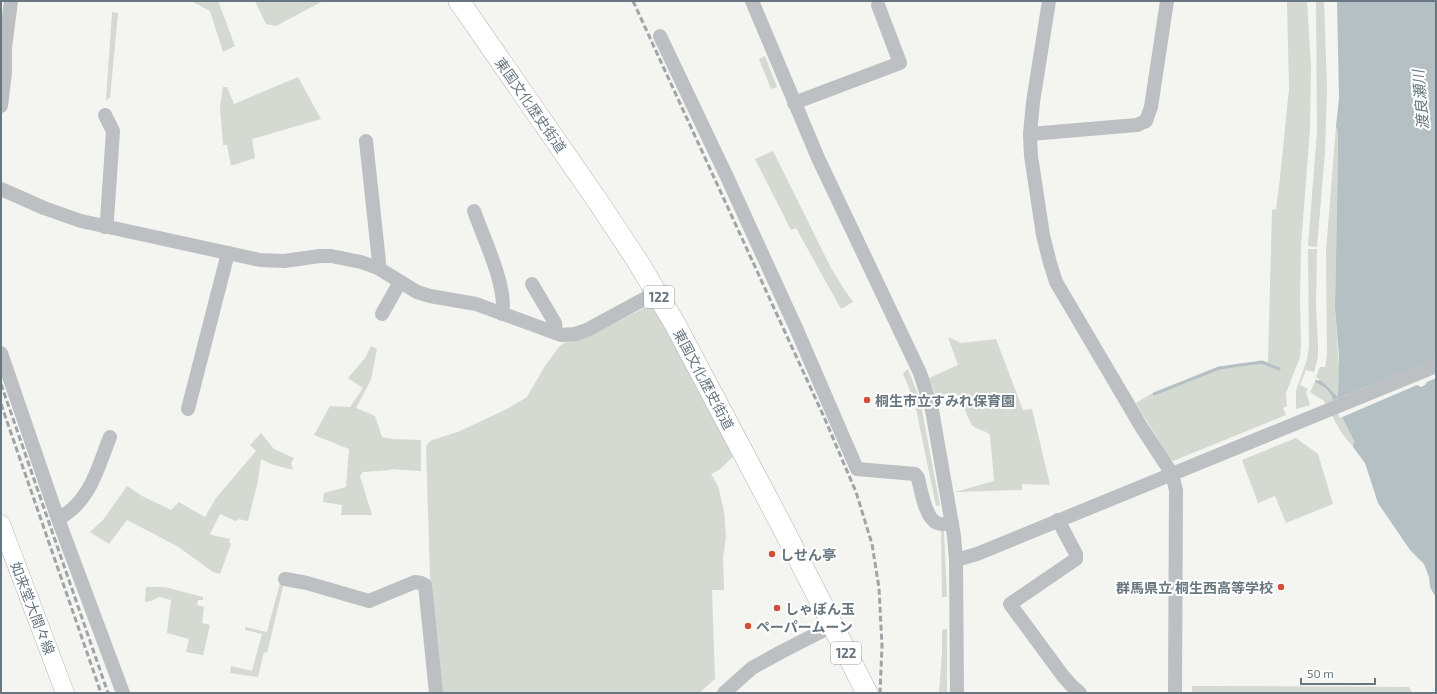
<svg xmlns="http://www.w3.org/2000/svg" width="1437" height="694" viewBox="0 0 1437 694" font-family="'Exo 2','Noto Sans JP',sans-serif">
	<style>
		.green { fill: #d4d9d1 }
		.water { fill: #b4c0c3 }
		.pier { fill: #f4f4f1 }
		.lines { fill: none; stroke-linecap: round; stroke-linejoin: round }
		.stream { stroke: #b4c0c3; stroke-width: 3 }
		.major-casing { stroke: #b0b4b7; stroke-width: 19 }
		.highway-casing { stroke: #b0b3b6; stroke-width: 22 }
		.minor { stroke: #bcc0c3; stroke-width: 14 }
		.major { stroke: #fff; stroke-width: 18 }
		.highway { stroke: #fff; stroke-width: 21 }
		.rail { stroke: #9ea4a8; stroke-width: 3; stroke-dasharray: 6 3; stroke-linecap: butt }
		.poi-dot { fill: #d04f36; stroke: #fff; stroke-width: 1.5 }
		.labels { text-anchor: middle; dominant-baseline: central; stroke-width: 4; stroke-linejoin: round; paint-order: stroke }
		.shield { fill: #fff; stroke: #959fa5; stroke-width: 1 }
		.shield-label { font-size: 13px; font-weight: bold; fill: #67767f }
		.street-label { font-size: 14px; fill: #67767f; stroke: #fff }
		.poi-label { font-size: 14px; font-weight: bold; fill: #67767f; stroke: #fff; text-anchor: start }
		.water-label { font-size: 15px; font-style: italic; fill: #63777c; stroke: #fff }
	</style>
	<rect width="100%" height="100%" fill="#f4f4f1"/>
	<!-- green -->
	<g class="green">
		<polygon points="194,1 218,1 235,46 223,52 210,11 193,2"/>
		<polygon points="255,1 323,1 276,26 266,24"/>
		<polygon points="1287,1 1307,1 1311,66 1310,129 1301,245 1300,300 1301,345 1300,357 1286,393 1287,406 1283,408 1286,415 1173,461 1170,459 1136,403 1149,395 1219,367 1261,361 1268,362 1272,210 1276,209 1280,178 1289,89"/>
		<polygon points="1316,1 1324,1 1327,89 1325,152 1317,247 1308,246 1317,132"/>
		<polygon points="112,12 118,13 110,98 106,100"/>
		<polygon points="765,56 777,87 771,89 759,59"/>
		<polygon points="298,77 321,119 252,139 255,158 231,166 227,145 223,145 220,108 223,87 227,87 234,104"/>
		<polygon points="1336,126 1338,133 1338,154 1335,308 1339,368 1338,397 1322,381 1319,381 1319,379 1316,377 1320,367 1325,367 1327,356 1326,251"/>
		<polygon points="773,151 831,268 844,289 853,302 841,309 796,228 791,230 755,159"/>
		<polygon points="1308,249 1317,249 1316,306 1318,343 1318,357 1314,372 1306,370 1300,385 1308,389 1306,392 1310,405 1296,409 1296,391 1307,359 1309,347"/>
		<polygon points="650,305 654,306 735,455 719,470 711,474 718,486 724,511 726,537 723,557 724,590 712,590 715,679 699,693 440,693 431,609 426,446 430,441 460,431 507,409 527,397 545,366 559,347 567,341 605,328"/>
		<path d="M 948,337 L 961,343 L 996,339 L 1023,410 L 1032,409 L 1050,485 L 1022,484 L 1022,490 L 955,492 L 994,481 L 990,435 C 985,430 979,430 973,426 C 967,420 962,395 955,393 C 950,392 941,396 936,397 L 929,378 L 958,365 Z"/>
		<polygon points="371,346 377,349 371,380 356,408 375,416 382,437 392,439 421,440 421,471 391,469 391,470 363,472 360,476 372,515 341,515 342,505 323,502 324,493 346,487 349,449 314,435 330,406 350,407 363,388 348,378 365,358"/>
		<polygon points="908,369 920,400 940,505 936,506 915,404 903,373"/>
		<polygon points="1315,382 1324,388 1331,395 1354,441 1353,447 1341,432 1324,401 1310,392"/>
		<path d="M 261,433 L 274,449 L 294,458 L 291,463 L 293,470 L 271,464 L 261,459 L 258,481 L 248,521 L 239,519 L 235,521 L 220,514 L 210,534 C 216,537 223,537 230,539 L 229,542 L 231,544 L 220,574 L 213,572 L 177,546 L 127,520 L 109,544 L 90,532 L 103,520 L 127,486 L 142,496 L 171,510 L 179,502 L 205,517 L 216,498 L 256,451 L 250,445 Z"/>
		<polygon points="1296,438 1318,454 1333,504 1286,523 1275,496 1258,503 1242,460"/>
		<polygon points="941,529 944,531 947,597 942,597"/>
		<polygon points="280,583 284,583 267,653 264,652 258,677 230,673 231,666 252,671 262,634 245,630 245,627 267,632"/>
		<polygon points="146,587 165,587 203,597 203,600 198,600 197,605 204,607 202,623 210,625 203,655 186,652 189,639 167,633 171,600 159,597 151,601 145,602"/>
		<polygon points="947,629 947,693 939,693 942,653 942,630"/>
		<polygon points="1192,686 1409,687 1412,693 1192,693"/>
	</g>
	<!-- water -->
	<polygon class="water" points="1337,1 1436,1 1436,598 1430,587 1429,577 1424,564 1410,550 1378,503 1365,463 1353,447 1354,441 1331,395 1325,388 1315,382 1315,380 1322,381 1338,397 1339,357 1335,308 1338,154 1338,133 1336,126 1339,98"/>
	<!-- pier -->
	<polygon class="pier" points="1436,359 1436,378 1427,382 1425,385 1421,387 1417,385 1340,418 1332,401"/>
	<g class="lines">
		<!-- stream -->
		<polyline class="stream" points="1154,394 1219,368 1262,362 1279,369"/>
		<defs>
			<polyline id="major" points="1,524 65,693"/>
			<polyline id="highway" points="459,1 599,203 638,262 675,324 783,528 867,693"/>
		</defs>
		<!-- major casing -->
		<use href="#major" class="major-casing"/>
		<!-- highway casing -->
		<use href="#highway" class="highway-casing"/>
		<!-- minor -->
		<g class="minor">
			<polyline points="752,1 818,158 920,373 932,410 954,536 956,560 957,693"/>
			<polyline points="1049,1 1033,102 1030,134 1031,156 1043,235 1050,263 1056,282 1142,428 1172,474 1176,490 1175,693"/>
			<path d="M 660,36 L 727,177 L 796,328 L 857,469 L 915,474 L 918,478 C 921,490 925,518 937,523 C 941,525 947,524 952,523"/>
			<polyline points="794,103 900,63 878,5"/>
			<polyline points="1,106 5,73 5,48 11,1"/>
			<polyline points="105,115 113,131 107,220 105,227"/>
			<polyline points="1030,134 1137,125 1146,121 1151,107 1167,1"/>
			<polyline points="366,141 379,262 378,268"/>
			<polyline points="1,189 44,208 81,221 260,260 284,261 320,256 331,256 361,262 378,268 417,292 430,296 476,304 561,335 575,334 587,330 657,292"/>
			<path d="M 474,211 C 483,237 508,288 502,314"/>
			<polyline points="532,284 555,323 556,333"/>
			<polyline points="382,314 400,282"/>
			<polyline points="1,353 58,519 123,693"/>
			<polyline points="188,409 228,253"/>
			<path d="M 58,519 C 91,501 97,469 110,437"/>
			<polyline points="1058,520 1076,554 1076,559 1010,604 1063,676 1072,686 1080,693"/>
			<polyline points="956,560 977,554 1436,366"/>
			<polyline points="285,579 307,583 369,601 415,582 421,583 425,585 436,693"/>
			<polyline points="724,693 752,668 781,652 832,626"/>
		</g>
		<!-- major -->
		<use href="#major" class="major"/>
		<!-- highway -->
		<use href="#highway" class="highway"/>
		<!-- rail -->
		<g class="rail">
			<polyline points="633,1 824,417 856,492 872,544 879,588 882,646 880,693"/>
			<polyline points="1,384 108,693"/>
			<polyline points="1,404 101,693"/>
		</g>
	</g>
	<!-- markers -->
	<g class="poi-dot">
		<circle cx="867" cy="400" r="4"/>
		<circle cx="772" cy="554" r="4"/>
		<circle cx="1281" cy="587" r="4"/>
		<circle cx="777" cy="608" r="4"/>
		<circle cx="748" cy="626" r="4"/>
	</g>
	<g class="labels">
		<!-- shield labels -->
		<g class="shield">
			<rect x="644" y="286" width="30" height="22" rx="3"/>
			<rect x="831" y="642" width="30" height="22" rx="3"/>
		</g>
		<g class="shield-label">
			<text x="659" y="297">122</text>
			<text x="846" y="653">122</text>
		</g>
		<!-- street labels -->
		<g class="street-label">
			<text transform="translate(531 105) rotate(55)">東国文化歴史街道</text>
			<text transform="translate(704 379) rotate(62)">東国文化歴史街道</text>
			<text transform="translate(33 608) rotate(69)">如来堂大間々線</text>
		</g>
		<!-- poi labels -->
		<g class="poi-label">
			<text x="875" y="400">桐生市立すみれ保育園</text>
			<text x="780" y="554">しせん亭</text>
			<text x="1273" y="587" text-anchor="end">群馬県立 桐生西高等学校</text>
			<text x="785" y="608">しゃぼん玉</text>
			<text x="756" y="626">ペーパームーン</text>
		</g>
		<!-- water labels -->
		<g class="water-label">
			<text transform="translate(1420 100) rotate(-95)">渡良瀬川</text>
		</g>
	</g>
	<!-- border -->
	<rect width="1437" height="694" fill="none" stroke="#67767f" stroke-width="4"/>
	<!-- scale -->
	<path d="M1301 678v6h74v-6" fill="none" stroke="#67767f" stroke-width="2"/>
	<text x="1307" y="678" font-size="12" fill="#67767f" stroke="#ffffff" stroke-width="3" paint-order="stroke">50 m</text>
</svg>
